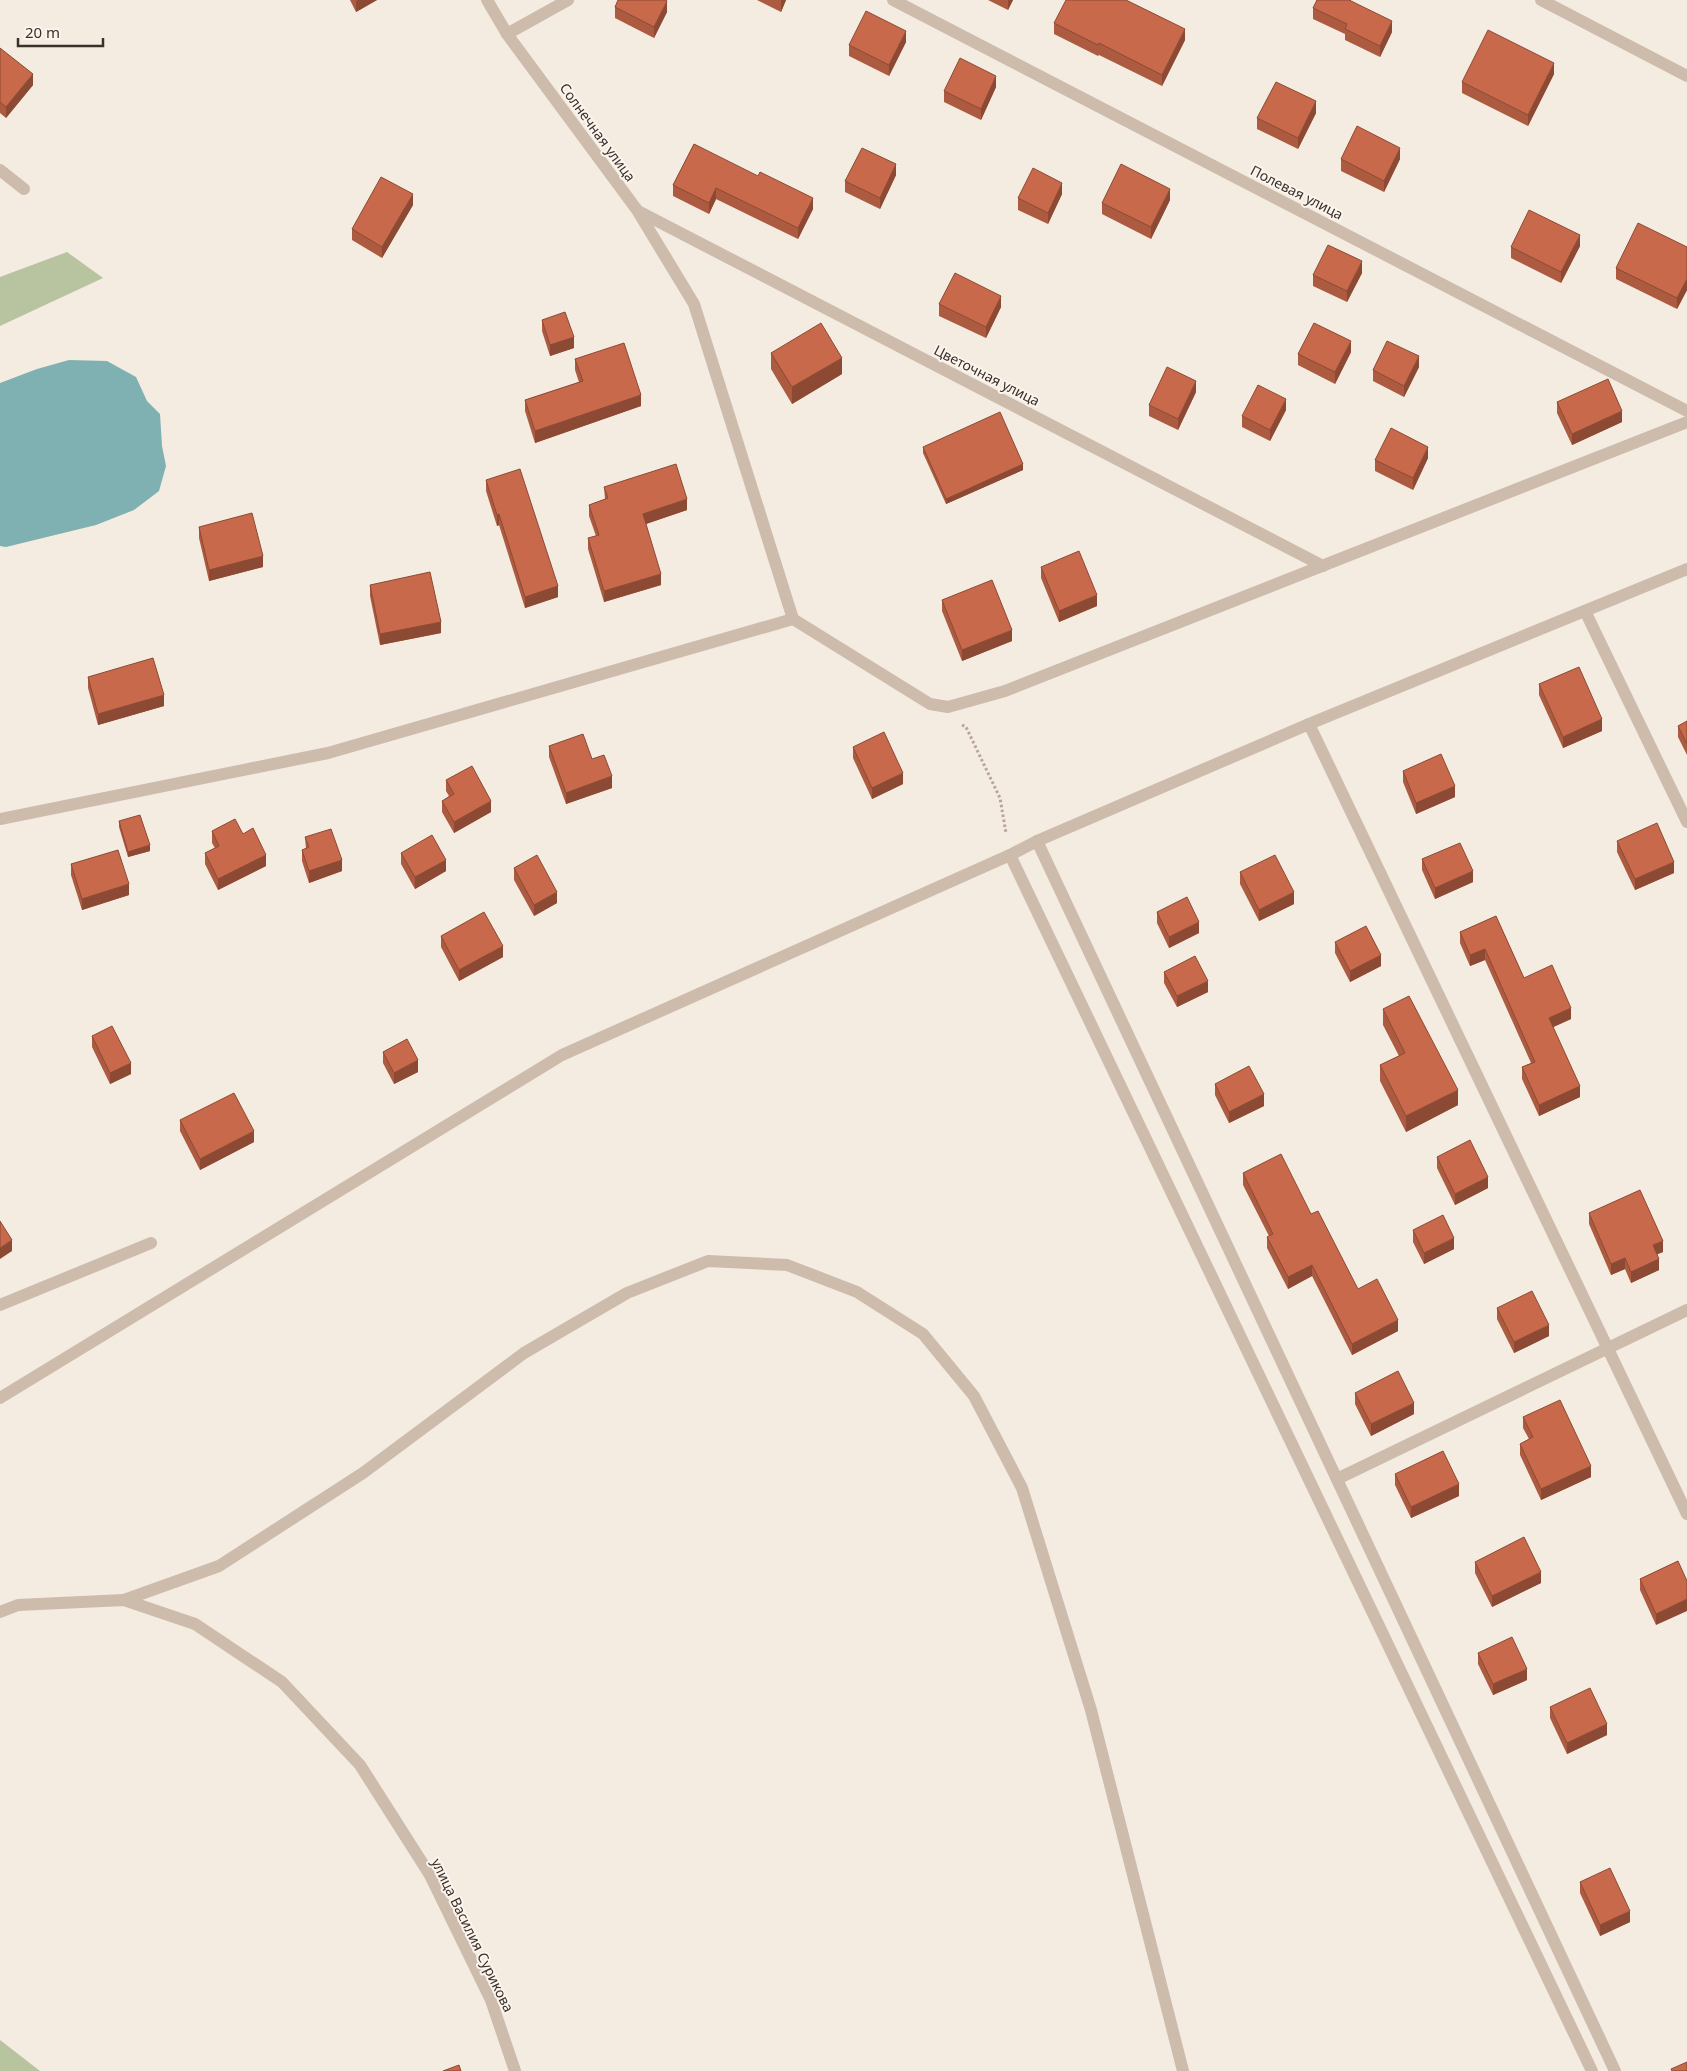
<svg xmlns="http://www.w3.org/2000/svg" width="1687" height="2071" viewBox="0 0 1687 2071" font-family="'Noto Sans',sans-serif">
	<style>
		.green { fill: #b8c4a0 }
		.water { fill: #7fb0b2 }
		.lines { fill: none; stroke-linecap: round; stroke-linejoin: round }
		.path { stroke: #b9a596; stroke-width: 3; stroke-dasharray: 2.5 2.5; stroke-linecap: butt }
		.lane { stroke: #cdbbac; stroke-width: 12 }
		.street { stroke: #cdbbac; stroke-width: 12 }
		.wall { fill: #ac5a40 }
		.shaded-wall { fill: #8c4a34 }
		.building { fill: #c8694b; stroke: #8c4a34 }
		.labels { text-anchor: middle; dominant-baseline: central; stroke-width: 4; stroke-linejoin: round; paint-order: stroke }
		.street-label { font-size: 14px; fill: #3b302b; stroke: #fbf5ee }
	</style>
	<rect width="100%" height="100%" fill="#f4ebe1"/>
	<!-- green -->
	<g class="green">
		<polygon points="67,252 103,278 0,326 0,277"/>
		<polygon points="0,2040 40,2071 0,2071"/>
	</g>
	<!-- water -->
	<polygon class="water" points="69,360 107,361 136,377 147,401 160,414 162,446 166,466 159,491 134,510 96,525 6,547 0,546 0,383 37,369"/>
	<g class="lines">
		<!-- path -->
		<polyline class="path" points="962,725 966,727 1000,798 1006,833"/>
		<!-- lane -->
		<g class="lane">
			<polyline points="0,170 24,189"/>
			<polyline points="0,1305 151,1243"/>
			<polyline points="124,1600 219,1566 363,1473 524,1353 627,1293 708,1261 787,1265 857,1292 923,1334 974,1396 1022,1488 1091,1710 1183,2071"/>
		</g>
		<!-- street -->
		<g class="street">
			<polyline points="487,0 507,34 637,210 694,304 793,619 930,704 948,707 1005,691 1687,422"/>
			<polyline points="893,0 1687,411"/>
			<polyline points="1541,0 1687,76"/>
			<polyline points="507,34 568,0"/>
			<polyline points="638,211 1323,566"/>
			<polyline points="1585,611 1687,822"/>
			<polyline points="1309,724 1687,1514"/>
			<polyline points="0,819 328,753 793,619"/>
			<polyline points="1037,841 1615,2071"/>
			<polyline points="1010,855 1592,2071"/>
			<polyline points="0,1398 562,1055 1010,855 1037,841 1309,724 1687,569"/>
			<polyline points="1337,1479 1687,1310"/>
			<polyline points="0,1612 18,1605 124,1600 195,1624 282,1682 360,1765 430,1875 491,2000 515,2071"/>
		</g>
	</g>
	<!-- wall -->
	<g class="wall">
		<polygon points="350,0 377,0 356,12"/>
		<polygon points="757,0 786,0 781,12"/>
		<polygon points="988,0 1013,0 1008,10"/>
		<polygon points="1317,0 1351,0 1351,1 1392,32 1380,57 1345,40 1345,34 1313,19 1313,8"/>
		<polygon points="615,7 667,12 654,38 615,18"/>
		<polygon points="1054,23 1185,40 1162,86 1099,55 1098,56 1054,34"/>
		<polygon points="906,42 889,76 849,56 849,45"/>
		<polygon points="0,48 33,85 6,118 0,113"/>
		<polygon points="1554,74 1528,126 1462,93 1462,82"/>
		<polygon points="996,87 981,120 944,102 944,91"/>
		<polygon points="1316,113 1298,149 1257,129 1257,118"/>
		<polygon points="694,144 813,209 798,239 716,199 709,214 673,196 673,185"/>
		<polygon points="1341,159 1400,159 1384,192 1341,171"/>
		<polygon points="896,175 880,209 845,192 845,181"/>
		<polygon points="1062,194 1048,224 1018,210 1018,198"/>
		<polygon points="1170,200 1151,239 1102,214 1102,203"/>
		<polygon points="413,205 382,258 352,240 352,229"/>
		<polygon points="1580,246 1561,283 1511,258 1511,247"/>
		<polygon points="1687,247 1687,290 1677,309 1616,279 1616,268"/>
		<polygon points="1362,273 1347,302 1313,286 1313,275"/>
		<polygon points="939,304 1001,307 986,338 939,316"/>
		<polygon points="542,320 574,348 550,356 542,331"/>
		<polygon points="1351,352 1335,384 1298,365 1298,354"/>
		<polygon points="771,353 842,374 792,404 771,369"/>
		<polygon points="575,359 641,406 535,443 525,411 525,400 579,382 575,370"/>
		<polygon points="1419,367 1404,397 1373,381 1373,370"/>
		<polygon points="1196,392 1178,430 1149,416 1149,405"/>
		<polygon points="1557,402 1622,422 1572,445 1557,413"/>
		<polygon points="1286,410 1270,441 1242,427 1242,416"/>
		<polygon points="923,447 1023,470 946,504 923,453"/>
		<polygon points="1428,458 1413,490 1375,471 1375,460"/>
		<polygon points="486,480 558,597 525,608 499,525 497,526 486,491"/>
		<polygon points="604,487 687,510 646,524 661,585 604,602 588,549 588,538 596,536 589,516 589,505 605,499"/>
		<polygon points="199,527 263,567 209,581 199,538"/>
		<polygon points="1041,567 1097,606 1059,622 1041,578"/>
		<polygon points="370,585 441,633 380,645 370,596"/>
		<polygon points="942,600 1012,641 962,661 942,611"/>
		<polygon points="88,677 164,706 98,725 88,688"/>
		<polygon points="1539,684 1602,731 1563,748 1539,695"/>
		<polygon points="1687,721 1687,755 1678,737 1678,726"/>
		<polygon points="549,746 592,759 612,788 566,804 549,757"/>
		<polygon points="853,747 903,784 872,799 853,758"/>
		<polygon points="1403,771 1455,797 1416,814 1403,782"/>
		<polygon points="446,780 491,812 454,833 442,812 442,801 449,796 446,791"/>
		<polygon points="119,821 150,851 128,857 119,827"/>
		<polygon points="212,831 243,834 266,866 218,890 205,864 205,853 215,848 212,843"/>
		<polygon points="305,837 342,871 309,883 302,861 302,850 306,849"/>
		<polygon points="1617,841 1674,873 1635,890 1617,852"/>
		<polygon points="401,853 446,871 415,889 401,864"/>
		<polygon points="1422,859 1473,882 1435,899 1422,870"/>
		<polygon points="71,864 129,895 82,910 71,875"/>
		<polygon points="514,868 557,903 534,916 514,880"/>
		<polygon points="1240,872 1294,904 1259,921 1240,884"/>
		<polygon points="1157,912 1199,933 1169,948 1157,923"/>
		<polygon points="1496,916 1524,978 1571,1019 1553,1027 1580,1097 1539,1116 1522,1079 1522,1067 1531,1063 1485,960 1470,966 1460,943 1460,932"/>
		<polygon points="441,936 503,957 459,981 441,947"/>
		<polygon points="1335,942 1381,966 1350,982 1335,953"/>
		<polygon points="1164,972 1208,992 1177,1007 1164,983"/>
		<polygon points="1383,1009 1458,1105 1406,1132 1380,1081 1380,1065 1399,1056 1383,1025"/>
		<polygon points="92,1036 131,1074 110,1084 92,1047"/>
		<polygon points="383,1052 418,1072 394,1084 383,1063"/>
		<polygon points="1215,1084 1264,1106 1229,1123 1215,1095"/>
		<polygon points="180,1120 254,1142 200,1170 180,1131"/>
		<polygon points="1437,1157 1488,1188 1455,1205 1437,1168"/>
		<polygon points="1243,1173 1311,1214 1358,1289 1398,1331 1352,1355 1312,1276 1288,1289 1267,1248 1267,1237 1269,1236 1243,1185"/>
		<polygon points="1589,1213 1663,1252 1657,1254 1659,1270 1631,1283 1625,1269 1611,1275 1589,1224"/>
		<polygon points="1413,1230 1454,1249 1424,1264 1413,1242"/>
		<polygon points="1497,1308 1549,1336 1514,1353 1497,1319"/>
		<polygon points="1355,1393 1414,1414 1371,1436 1355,1404"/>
		<polygon points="1523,1417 1591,1477 1541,1500 1520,1455 1520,1444 1529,1439 1523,1428"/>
		<polygon points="1395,1474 1459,1496 1411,1518 1395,1485"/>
		<polygon points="1678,1561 1656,1625 1640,1590 1640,1579"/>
		<polygon points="1475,1562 1541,1583 1492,1607 1475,1573"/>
		<polygon points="1478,1653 1527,1680 1493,1695 1478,1664"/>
		<polygon points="1550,1707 1607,1735 1567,1754 1550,1718"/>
		<polygon points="1580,1882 1630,1922 1600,1936 1580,1893"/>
	</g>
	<!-- shaded-wall -->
	<g class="shaded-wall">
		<polygon points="358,0 377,0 356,12 356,1"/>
		<polygon points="781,0 786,0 781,12"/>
		<polygon points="1008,0 1013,0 1008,10"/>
		<polygon points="667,1 667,12 654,38 654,27"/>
		<polygon points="1392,21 1392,32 1380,57 1380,46"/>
		<polygon points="1185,29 1185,40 1162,86 1162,75"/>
		<polygon points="906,31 906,42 889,76 889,65"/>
		<polygon points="1554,63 1554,74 1528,126 1528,115"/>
		<polygon points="33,74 33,85 6,118 6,107"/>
		<polygon points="996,76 996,87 981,120 981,109"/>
		<polygon points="1316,101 1316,113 1298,149 1298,138"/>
		<polygon points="1400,148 1400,159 1384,192 1384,181"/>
		<polygon points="896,164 896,175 880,209 880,198"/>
		<polygon points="1062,183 1062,194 1048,224 1048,213"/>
		<polygon points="716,188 716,199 709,214 709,203"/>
		<polygon points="1170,189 1170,200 1151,239 1151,227"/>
		<polygon points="413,194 413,205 382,258 382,247"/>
		<polygon points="813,198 813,209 798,239 798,228"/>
		<polygon points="1580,235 1580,246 1561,283 1561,272"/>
		<polygon points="1362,261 1362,273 1347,302 1347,291"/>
		<polygon points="1687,279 1687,290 1677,309 1677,298"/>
		<polygon points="1001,296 1001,307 986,338 986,327"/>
		<polygon points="574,337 574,348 550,356 550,345"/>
		<polygon points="1351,341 1351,352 1335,384 1335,372"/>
		<polygon points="1419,356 1419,367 1404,397 1404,386"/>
		<polygon points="842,358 842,374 792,404 792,387"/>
		<polygon points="1196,381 1196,392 1178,430 1178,419"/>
		<polygon points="641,395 641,406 535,443 535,431"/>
		<polygon points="1286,399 1286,410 1270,441 1270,430"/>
		<polygon points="1622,411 1622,422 1572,445 1572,434"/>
		<polygon points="1428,447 1428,458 1413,490 1413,478"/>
		<polygon points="1023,464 1023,470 946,504 946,499"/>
		<polygon points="687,499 687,510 643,525 643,514"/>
		<polygon points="499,514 499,525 497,526 497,515"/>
		<polygon points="263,556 263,567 209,581 209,570"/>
		<polygon points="661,574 661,585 604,602 604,591"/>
		<polygon points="558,586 558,597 525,608 525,597"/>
		<polygon points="1097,595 1097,606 1059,622 1059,611"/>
		<polygon points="441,622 441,633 380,645 380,634"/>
		<polygon points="1012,630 1012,641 962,661 962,650"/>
		<polygon points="164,695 164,706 98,725 98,714"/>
		<polygon points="1602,719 1602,731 1563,748 1563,737"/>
		<polygon points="903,773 903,784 872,799 872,788"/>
		<polygon points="612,776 612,788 566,804 566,793"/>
		<polygon points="1455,786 1455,797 1416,814 1416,803"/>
		<polygon points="491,801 491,812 454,833 454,822"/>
		<polygon points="150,845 150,851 128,857 128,852"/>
		<polygon points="266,855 266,866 218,890 218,879"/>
		<polygon points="342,860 342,871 309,883 309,871"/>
		<polygon points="446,860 446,871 415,889 415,877"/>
		<polygon points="1674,862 1674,873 1635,890 1635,879"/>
		<polygon points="1473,871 1473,882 1435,899 1435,888"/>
		<polygon points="129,884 129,895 82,910 82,899"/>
		<polygon points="557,892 557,903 534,916 534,905"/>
		<polygon points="1294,892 1294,904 1259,921 1259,910"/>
		<polygon points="1199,922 1199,933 1169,948 1169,937"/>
		<polygon points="503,946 503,957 459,981 459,970"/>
		<polygon points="1485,949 1485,960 1470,966 1470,955"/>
		<polygon points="1381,955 1381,966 1350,982 1350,971"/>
		<polygon points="1208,981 1208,992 1177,1007 1177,996"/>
		<polygon points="1571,1008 1571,1019 1549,1029 1549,1018"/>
		<polygon points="418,1060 418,1072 394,1084 394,1073"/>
		<polygon points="131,1063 131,1074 110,1084 110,1073"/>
		<polygon points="1580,1086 1580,1097 1539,1116 1539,1105"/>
		<polygon points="1458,1090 1458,1105 1406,1132 1406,1116"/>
		<polygon points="1264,1094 1264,1106 1229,1123 1229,1112"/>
		<polygon points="254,1131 254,1142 200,1170 200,1159"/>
		<polygon points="1488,1177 1488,1188 1455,1205 1455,1194"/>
		<polygon points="1454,1238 1454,1249 1424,1264 1424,1253"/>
		<polygon points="12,1240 12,1251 0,1259 0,1248"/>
		<polygon points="1663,1241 1663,1252 1653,1256 1653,1245"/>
		<polygon points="1625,1258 1625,1269 1611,1275 1611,1264"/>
		<polygon points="1659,1259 1659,1270 1631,1283 1631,1272"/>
		<polygon points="1312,1265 1312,1276 1288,1289 1288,1277"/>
		<polygon points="1398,1320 1398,1331 1352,1355 1352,1344"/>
		<polygon points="1549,1325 1549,1336 1514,1353 1514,1342"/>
		<polygon points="1414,1403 1414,1414 1371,1436 1371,1424"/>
		<polygon points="1591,1466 1591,1477 1541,1500 1541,1489"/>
		<polygon points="1459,1484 1459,1496 1411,1518 1411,1507"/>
		<polygon points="1541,1572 1541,1583 1492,1607 1492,1596"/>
		<polygon points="1687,1599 1687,1611 1656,1625 1656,1614"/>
		<polygon points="1527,1669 1527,1680 1493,1695 1493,1684"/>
		<polygon points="1607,1724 1607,1735 1567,1754 1567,1743"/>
		<polygon points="1630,1911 1630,1922 1600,1936 1600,1925"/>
	</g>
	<!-- building -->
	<g class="building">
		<polygon points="618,0 666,0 667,1 654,27 615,7"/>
		<polygon points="1066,0 1126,0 1185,29 1162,75 1099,43 1098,45 1054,23"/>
		<polygon points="1317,0 1349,0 1392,21 1380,46 1345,29 1347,24 1313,8"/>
		<polygon points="866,11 906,31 889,65 849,45"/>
		<polygon points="1488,30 1554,63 1528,115 1462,82"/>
		<polygon points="0,48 33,74 6,107 0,102"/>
		<polygon points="960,58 996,76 981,109 944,91"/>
		<polygon points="1276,82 1316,101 1298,138 1257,118"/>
		<polygon points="1357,126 1400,148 1384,181 1341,159"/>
		<polygon points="694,144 758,176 760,172 813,198 798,228 716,188 709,203 673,185"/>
		<polygon points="862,148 896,164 880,198 845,181"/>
		<polygon points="1121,164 1170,189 1151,227 1102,203"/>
		<polygon points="1033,168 1062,183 1048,213 1018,198"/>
		<polygon points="381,177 413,194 382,247 352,229"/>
		<polygon points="1529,210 1580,235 1561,272 1511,247"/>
		<polygon points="1638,223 1687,247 1687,279 1677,298 1616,268"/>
		<polygon points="1328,245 1362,261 1347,291 1313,275"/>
		<polygon points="955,273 1001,296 986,327 939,304"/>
		<polygon points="565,312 574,337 550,345 542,320"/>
		<polygon points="821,323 842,358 792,387 771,353"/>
		<polygon points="1314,323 1351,341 1335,372 1298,354"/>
		<polygon points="1387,341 1419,356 1404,386 1373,370"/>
		<polygon points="624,343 641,395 535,431 525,400 583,381 575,359"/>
		<polygon points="1167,367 1196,381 1178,419 1149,405"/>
		<polygon points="1608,379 1622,411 1572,434 1557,402"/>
		<polygon points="1258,385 1286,399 1270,430 1242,416"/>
		<polygon points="1000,412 1023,464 946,499 923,447"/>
		<polygon points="1391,428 1428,447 1413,478 1375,460"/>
		<polygon points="676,464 687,499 643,514 661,574 604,591 588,538 599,535 589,505 608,498 604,487"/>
		<polygon points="520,469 558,586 525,597 499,514 497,515 486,480"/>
		<polygon points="252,513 263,556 209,570 199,527"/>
		<polygon points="1079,551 1097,595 1059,611 1041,567"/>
		<polygon points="430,572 441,622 380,634 370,585"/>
		<polygon points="992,580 1012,630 962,650 942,600"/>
		<polygon points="153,658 164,695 98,714 88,677"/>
		<polygon points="1579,667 1602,719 1563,737 1539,684"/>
		<polygon points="1687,721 1687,744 1678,726"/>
		<polygon points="884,732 903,773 872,788 853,747"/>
		<polygon points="583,734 592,759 604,755 612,776 566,793 549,746"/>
		<polygon points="1441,754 1455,786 1416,803 1403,771"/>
		<polygon points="472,766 491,801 454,822 442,801 454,794 446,780"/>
		<polygon points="140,815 150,845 128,852 119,821"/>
		<polygon points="235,819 243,834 253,828 266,855 218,879 205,853 219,846 212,831"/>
		<polygon points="1657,823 1674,862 1635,879 1617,841"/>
		<polygon points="331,829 342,860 309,871 302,850 309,847 305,837"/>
		<polygon points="432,835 446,860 415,877 401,853"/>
		<polygon points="1460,843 1473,871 1435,888 1422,859"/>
		<polygon points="118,850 129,884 82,899 71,864"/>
		<polygon points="537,855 557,892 534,905 514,868"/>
		<polygon points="1275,855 1294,892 1259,910 1240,872"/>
		<polygon points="1187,897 1199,922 1169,937 1157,912"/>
		<polygon points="484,912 503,946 459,970 441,936"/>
		<polygon points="1496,916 1524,978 1552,965 1571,1008 1549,1018 1580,1086 1539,1105 1522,1067 1535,1062 1485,949 1470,955 1460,932"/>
		<polygon points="1366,926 1381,955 1350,971 1335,942"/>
		<polygon points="1195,956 1208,981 1177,996 1164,972"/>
		<polygon points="1409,996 1458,1090 1406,1116 1380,1065 1405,1053 1383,1009"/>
		<polygon points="112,1026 131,1063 110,1073 92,1036"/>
		<polygon points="407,1039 418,1060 394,1073 383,1052"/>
		<polygon points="1249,1066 1264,1094 1229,1112 1215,1084"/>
		<polygon points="234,1093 254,1131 200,1159 180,1120"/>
		<polygon points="1470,1140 1488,1177 1455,1194 1437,1157"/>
		<polygon points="1281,1154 1311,1214 1318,1211 1358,1289 1377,1279 1398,1320 1352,1344 1312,1265 1288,1277 1267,1237 1273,1234 1243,1173"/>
		<polygon points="1640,1190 1663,1241 1653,1245 1659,1259 1631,1272 1625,1258 1611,1264 1589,1213"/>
		<polygon points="1443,1215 1454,1238 1424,1253 1413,1230"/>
		<polygon points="0,1221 12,1240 0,1248"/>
		<polygon points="1532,1291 1549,1325 1514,1342 1497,1308"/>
		<polygon points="1398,1371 1414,1403 1371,1424 1355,1393"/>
		<polygon points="1560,1400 1591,1466 1541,1489 1520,1444 1533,1437 1523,1417"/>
		<polygon points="1443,1451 1459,1484 1411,1507 1395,1474"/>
		<polygon points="1524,1537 1541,1572 1492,1596 1475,1562"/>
		<polygon points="1678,1561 1687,1581 1687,1599 1656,1614 1640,1579"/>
		<polygon points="1512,1637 1527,1669 1493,1684 1478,1653"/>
		<polygon points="1590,1688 1607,1724 1567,1743 1550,1707"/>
		<polygon points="1610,1868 1630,1911 1600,1925 1580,1882"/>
		<polygon points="1687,2062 1687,2071 1672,2071 1671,2069"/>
		<polygon points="459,2065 461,2071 443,2071"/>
	</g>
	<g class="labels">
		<!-- street labels -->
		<g class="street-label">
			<text transform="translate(598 132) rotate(54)">Солнечная улица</text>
			<text transform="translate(1297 192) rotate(27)">Полевая улица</text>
			<text transform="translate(987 375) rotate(27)">Цветочная улица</text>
			<text transform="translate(473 1935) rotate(64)">улица Василия Сурикова</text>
		</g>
	</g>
	<!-- scale -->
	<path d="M18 38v8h85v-8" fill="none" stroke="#3b302b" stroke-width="2.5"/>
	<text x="25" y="38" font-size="15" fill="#3b302b" stroke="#fbf5ee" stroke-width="4" paint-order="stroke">20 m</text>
</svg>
